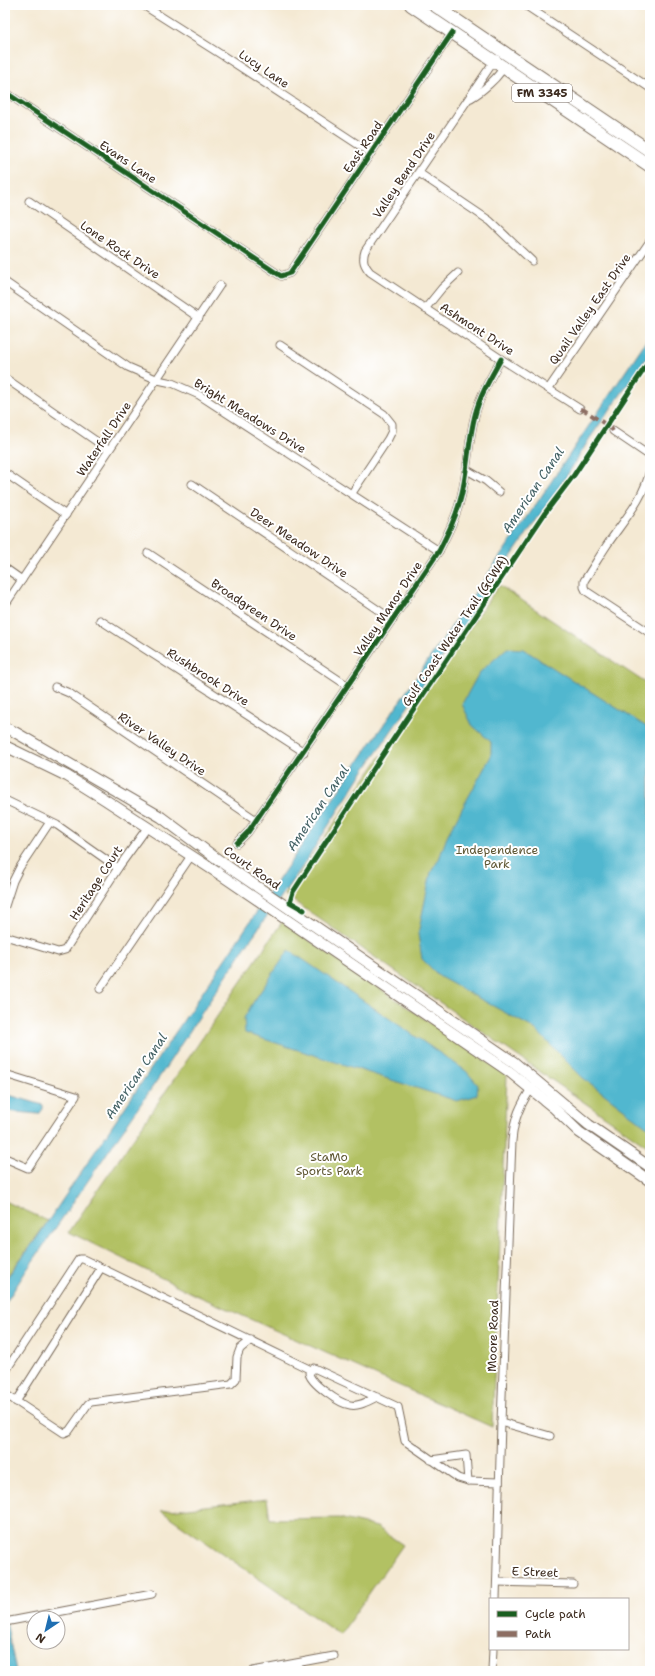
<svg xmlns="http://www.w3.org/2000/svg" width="655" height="1676" viewBox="0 0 655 1676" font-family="'Shantell Sans',sans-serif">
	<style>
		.green { fill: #b2c164; stroke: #767641 }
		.water { fill: #51b7cf; stroke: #467076 }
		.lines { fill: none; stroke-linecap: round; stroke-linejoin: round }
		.street-casing { stroke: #7c6d5d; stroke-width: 9 }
		.secondary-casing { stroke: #7c6d5d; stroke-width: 12 }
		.primary-casing { stroke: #7c6d5d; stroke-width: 14 }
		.street { stroke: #fff; stroke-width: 7 }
		.secondary { stroke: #fff; stroke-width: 10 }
		.primary { stroke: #fff; stroke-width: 12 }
		.quiet { stroke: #8d6e63; stroke-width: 4; stroke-dasharray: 8 4; stroke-linecap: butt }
		.cycleway-casing { stroke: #fff; stroke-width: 8 }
		.cycleway { stroke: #1b5e20; stroke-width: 5 }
		.labels { text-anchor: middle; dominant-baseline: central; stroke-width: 4; stroke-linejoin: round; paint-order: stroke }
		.shield { fill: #fff; stroke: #766a62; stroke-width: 1 }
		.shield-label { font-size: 11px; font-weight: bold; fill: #3b2a1e }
		.street-label { font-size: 12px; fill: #3b2a1e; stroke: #fff }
		.park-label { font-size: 12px; fill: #5f5733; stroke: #fff }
		.water-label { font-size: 13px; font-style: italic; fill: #446265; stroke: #fff }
	</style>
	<rect width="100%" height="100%" fill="#fff"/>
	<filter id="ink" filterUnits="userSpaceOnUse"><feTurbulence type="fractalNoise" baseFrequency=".025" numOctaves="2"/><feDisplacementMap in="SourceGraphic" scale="8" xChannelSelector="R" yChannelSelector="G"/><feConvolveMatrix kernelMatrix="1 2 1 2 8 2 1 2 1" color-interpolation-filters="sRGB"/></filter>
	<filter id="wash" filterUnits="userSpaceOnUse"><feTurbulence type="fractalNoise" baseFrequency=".012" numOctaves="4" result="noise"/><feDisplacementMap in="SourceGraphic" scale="16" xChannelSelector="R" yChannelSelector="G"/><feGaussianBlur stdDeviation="0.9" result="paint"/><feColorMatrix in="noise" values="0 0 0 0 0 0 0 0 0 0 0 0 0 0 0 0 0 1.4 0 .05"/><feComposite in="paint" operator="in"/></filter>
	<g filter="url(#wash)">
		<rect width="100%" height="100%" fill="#f4e9d3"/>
		<!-- green -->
		<g class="green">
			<polygon points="499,585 650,686 650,1148 285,895"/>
			<polygon points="282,922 507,1075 492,1427 196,1295 69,1232"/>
			<polygon points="5,1201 48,1221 5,1280"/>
			<polygon points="267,1499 270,1519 339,1518 377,1527 403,1545 340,1635 161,1511"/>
		</g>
		<!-- water -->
		<g class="water">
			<polygon points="650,335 650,353 590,438 566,477 361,775 300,870 250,940 160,1076 26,1271 5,1304 5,1280 36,1239 368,747 526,519"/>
			<polygon points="507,648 523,649 650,729 650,1129 582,1077 535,1029 440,977 422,959 418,934 431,872 439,859 448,834 491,756 491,742 472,725 462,704 479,673"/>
			<polygon points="289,950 466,1071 478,1085 477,1095 457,1101 245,1033 244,1018 254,1001"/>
			<polygon points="5,1094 43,1105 43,1109 39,1114 5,1111"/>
			<polygon points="5,1616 16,1671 5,1671"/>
		</g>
	</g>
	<g filter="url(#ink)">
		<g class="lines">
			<defs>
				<g id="street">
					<polyline points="143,5 225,57 371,153"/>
					<polyline points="525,5 650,88"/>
					<path d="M 497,59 L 494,61 L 365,251 C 362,260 364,265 370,272 L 501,359 L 580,409"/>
					<polyline points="5,92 281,276 290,273 452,33"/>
					<path d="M 471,98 C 480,93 501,76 504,65"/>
					<polyline points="419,173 490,221 532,261"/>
					<polyline points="29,201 199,318"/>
					<polyline points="5,282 128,367 158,380 172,383 199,395 439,551"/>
					<polyline points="425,309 442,288 458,273"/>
					<polyline points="280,345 384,414 392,424 392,431 388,439 352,493"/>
					<polyline points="5,378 109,450"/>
					<polyline points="549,388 650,241"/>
					<polyline points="613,431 650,456"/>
					<polyline points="467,470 486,481 499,492"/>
					<path d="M 650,470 C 644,499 623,521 607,545 C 599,557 592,569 584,581 L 584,587 L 586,591 L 650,633"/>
					<polyline points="5,473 66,515"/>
					<polyline points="192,484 393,620"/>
					<polyline points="148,553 348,686"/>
					<polyline points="5,568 22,580"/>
					<polyline points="5,605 220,285"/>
					<polyline points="100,620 304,752"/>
					<polyline points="55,687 69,693 256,820"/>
					<polyline points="5,800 57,825 118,868"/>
					<path d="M 237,843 L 248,832 L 439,551 C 448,533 457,515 461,497 C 468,470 468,442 475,415 C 480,395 491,377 501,359"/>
					<polyline points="5,906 13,881 20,867 50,822"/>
					<polyline points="5,936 58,952 65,950 118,868 147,828"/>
					<polyline points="100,989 191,856"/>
					<polyline points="5,1074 76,1096 28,1168 5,1158"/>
					<polyline points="5,1372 79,1259 83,1259 311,1370"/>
					<polyline points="5,1394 64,1433 69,1431 88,1404 91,1402 231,1384 236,1379 237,1357 240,1349 251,1340"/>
					<path d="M 377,1397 C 368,1401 359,1407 350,1405 C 340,1404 310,1383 309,1373 L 314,1368 L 398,1407 L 405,1441 L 458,1478 L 468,1481 L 499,1482"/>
					<polyline points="16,1402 101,1268"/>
					<polyline points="501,1422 550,1436"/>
					<polyline points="431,1460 466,1455 468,1481"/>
					<polyline points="497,1582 573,1584"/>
					<path d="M 496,1599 L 501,1422 L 512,1141 C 514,1118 520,1105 533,1086"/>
					<polyline points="5,1622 152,1594"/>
					<polyline points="253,1671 334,1656"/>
					<polyline points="492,1671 493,1649"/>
				</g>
				<g id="secondary">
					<polyline points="5,728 13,731 161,817 224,864 515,1063 589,1125 650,1167"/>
					<polyline points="5,746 67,776 104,799 224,877 510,1072 553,1107 579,1132 650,1181"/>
				</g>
				<g id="primary">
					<polyline points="411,5 650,166"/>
					<polyline points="434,5 650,151"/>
				</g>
			</defs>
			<!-- street casing -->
			<use href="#street" class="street-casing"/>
			<!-- secondary casing -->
			<use href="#secondary" class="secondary-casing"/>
			<!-- primary casing -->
			<use href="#primary" class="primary-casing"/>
			<!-- street -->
			<use href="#street" class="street"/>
			<!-- secondary -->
			<use href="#secondary" class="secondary"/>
			<!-- primary -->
			<use href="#primary" class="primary"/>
			<!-- quiet -->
			<polyline class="quiet" points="580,409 584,410 611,428 613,431"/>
			<defs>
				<g id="cycleway">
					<polyline points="5,92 281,276 290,273 452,33"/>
					<path d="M 237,843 L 248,832 L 439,551 C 448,533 457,515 461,497 C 468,470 468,442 475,415 C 480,395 491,377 501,359"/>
					<polyline points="304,910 290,902 293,892 380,759 545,513 574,475 650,360"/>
				</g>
			</defs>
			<!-- cycleway casing -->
			<use href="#cycleway" class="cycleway-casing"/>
			<!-- cycleway -->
			<use href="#cycleway" class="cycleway"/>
		</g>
	</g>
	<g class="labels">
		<!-- shield labels -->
		<rect class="shield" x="512" y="84" width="60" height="18" rx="3"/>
		<g class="shield-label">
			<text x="542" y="93">FM 3345</text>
		</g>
		<!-- street labels -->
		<g class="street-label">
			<text transform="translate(264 69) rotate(34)">Lucy Lane</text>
			<text transform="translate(363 147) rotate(-56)">East Road</text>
			<text transform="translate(128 162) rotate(34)">Evans Lane</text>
			<text transform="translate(404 175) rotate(-56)">Valley Bend Drive</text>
			<text transform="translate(120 250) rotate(34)">Lone Rock Drive</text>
			<text transform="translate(590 309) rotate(-55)">Quail Valley East Drive</text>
			<text transform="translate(477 329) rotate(33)">Ashmont Drive</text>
			<text transform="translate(250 416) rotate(32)">Bright Meadows Drive</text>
			<text transform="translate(104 439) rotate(-56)">Waterfall Drive</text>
			<text transform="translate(299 543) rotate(34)">Deer Meadow Drive</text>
			<text transform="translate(388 609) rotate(-56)">Valley Manor Drive</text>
			<text transform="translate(254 610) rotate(34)">Broadgreen Drive</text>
			<text transform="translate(455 631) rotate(-56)">Gulf Coast Water Trail (GCWA)</text>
			<text transform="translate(208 677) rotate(33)">Rushbrook Drive</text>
			<text transform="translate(162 744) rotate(34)">River Valley Drive</text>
			<text transform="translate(252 868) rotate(35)">Court Road</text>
			<text transform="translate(96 883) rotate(-57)">Heritage Court</text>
			<text transform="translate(493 1336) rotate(-88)">Moore Road</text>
			<text transform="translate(535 1572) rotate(2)">E Street</text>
		</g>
		<!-- park labels -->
		<g class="park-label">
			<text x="497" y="850">Independence<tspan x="497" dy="14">Park</tspan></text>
			<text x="329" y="1157">StaMo<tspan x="329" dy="14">Sports Park</tspan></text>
		</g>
		<!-- water labels -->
		<g class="water-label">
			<text transform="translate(533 490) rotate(-56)">American Canal</text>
			<text transform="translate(318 808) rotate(-56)">American Canal</text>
			<text transform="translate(136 1076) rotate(-56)">American Canal</text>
		</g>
	</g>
	<!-- margin -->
	<rect width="655" height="1676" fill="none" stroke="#fff" stroke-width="20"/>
	<!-- legend -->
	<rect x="489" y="1598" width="140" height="52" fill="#ffffff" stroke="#b1aaa5"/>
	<rect x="497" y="1611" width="20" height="6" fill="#1b5e20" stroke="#b1aaa5"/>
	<text x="525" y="1618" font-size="12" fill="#3b2a1e">Cycle path</text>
	<rect x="497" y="1631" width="20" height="6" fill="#8d6e63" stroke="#b1aaa5"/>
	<text x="525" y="1638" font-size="12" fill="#3b2a1e">Path</text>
	<!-- north arrow -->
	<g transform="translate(46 1630) rotate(215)"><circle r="19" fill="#ffffff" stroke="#b1aaa5"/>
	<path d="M0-3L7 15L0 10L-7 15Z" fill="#1f6fb2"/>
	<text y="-6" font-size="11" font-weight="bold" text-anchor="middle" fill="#3b2a1e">N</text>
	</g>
</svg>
